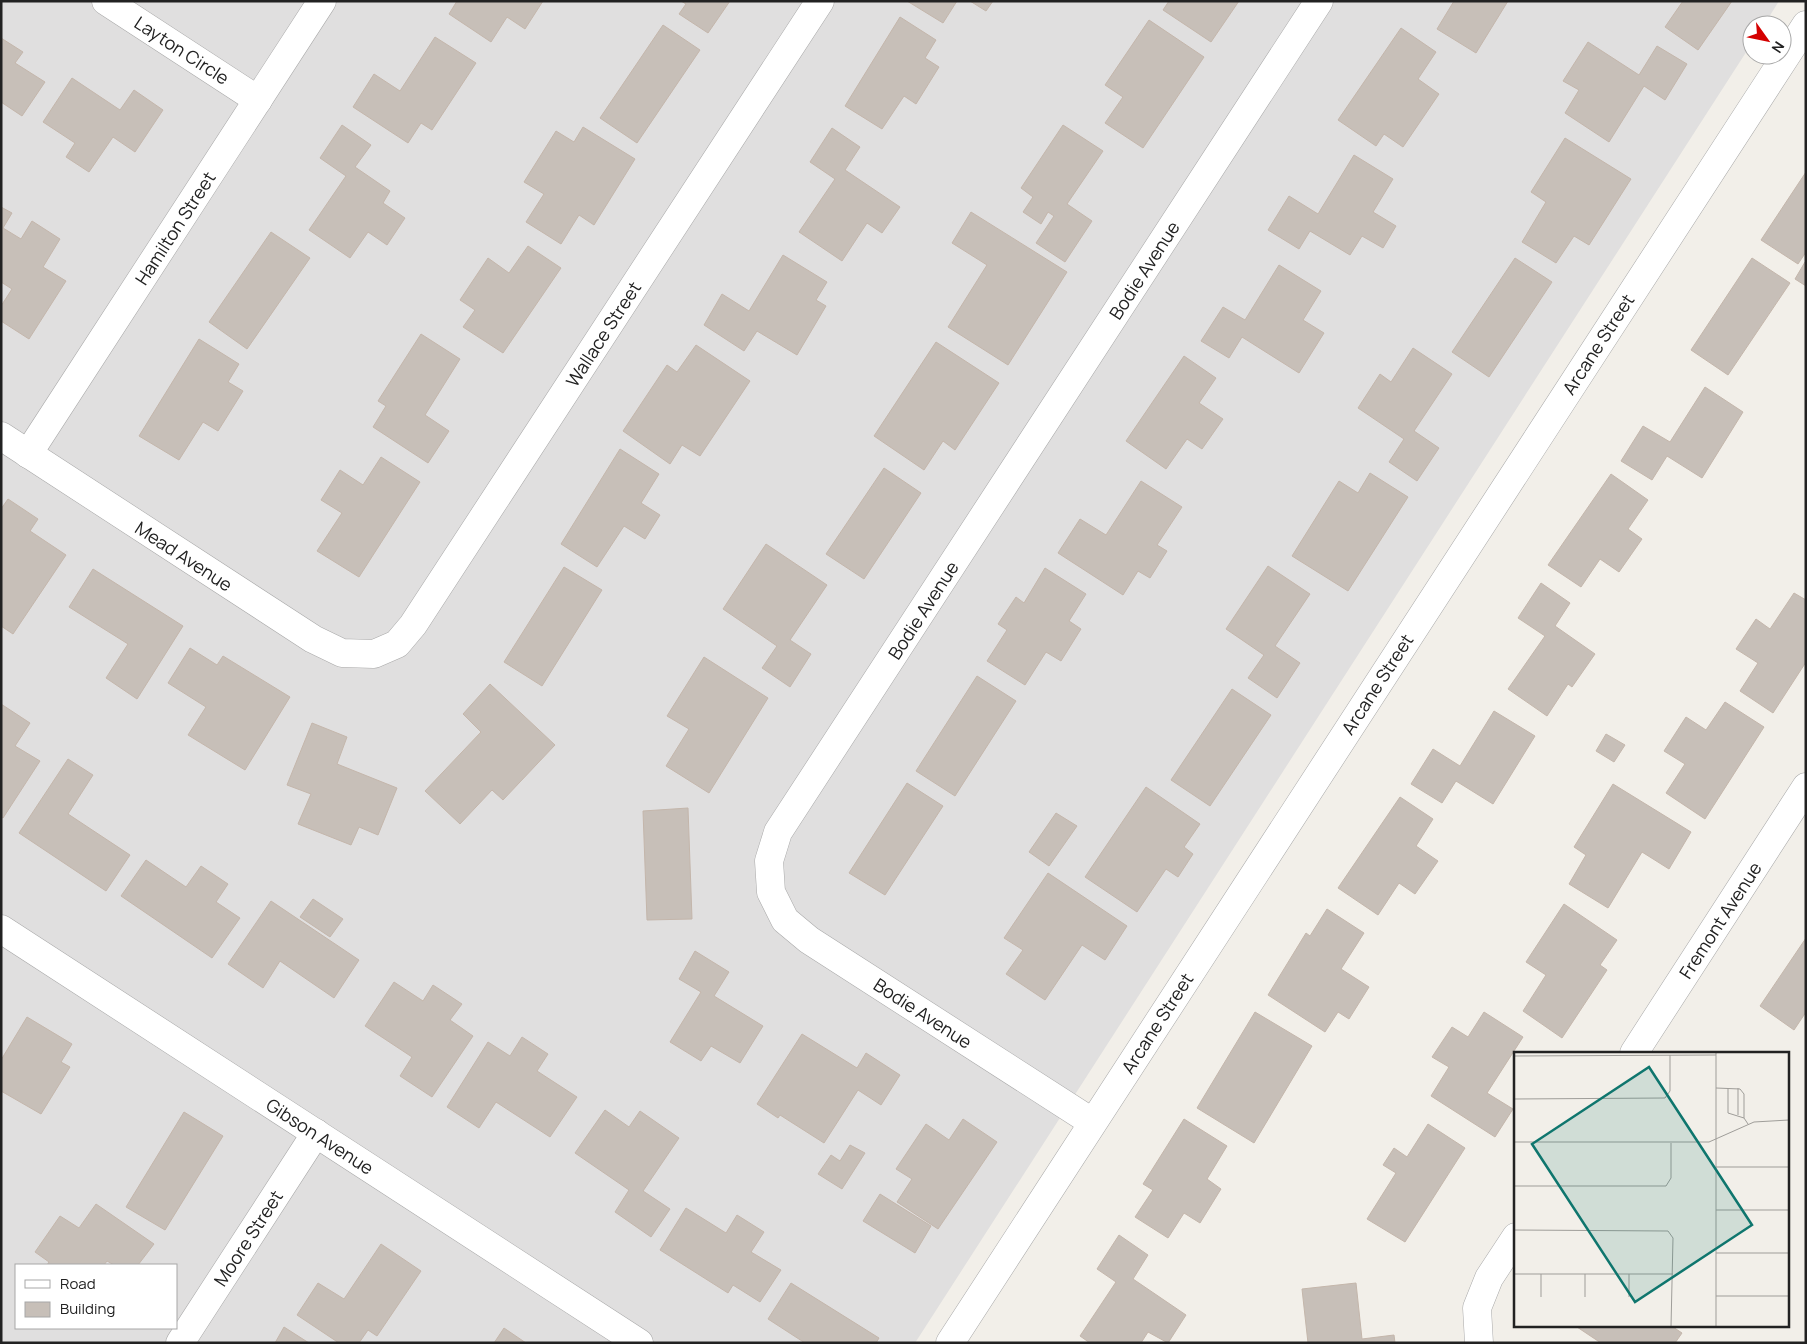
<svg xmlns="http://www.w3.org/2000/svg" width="1807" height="1344" viewBox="0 0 1807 1344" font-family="Manrope,sans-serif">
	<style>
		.residential { fill: #e0dfdf; fill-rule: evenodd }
		.building { fill: #c7bfb8; stroke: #c4b6ab }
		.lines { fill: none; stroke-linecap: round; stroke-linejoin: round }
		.minor-casing { stroke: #a9a9a9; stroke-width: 29 }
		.minor { stroke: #fff; stroke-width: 28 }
		.labels { text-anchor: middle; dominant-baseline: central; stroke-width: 5; stroke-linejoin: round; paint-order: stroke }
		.street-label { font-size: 18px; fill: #222; stroke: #fff }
		.inset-road { fill: none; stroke: #9f9d99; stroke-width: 1 }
		.view { fill: #0f766e; fill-opacity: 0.15; stroke: #0f766e; stroke-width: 2.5 }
		.inset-edge { fill: none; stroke: #222; stroke-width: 2.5 }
	</style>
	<rect width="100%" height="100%" fill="#f2efe9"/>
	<!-- residential -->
	<path class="residential" d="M 1,1 L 1779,1 L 1764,25 L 1752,25 L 1752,43 L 915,1343 L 1,1343 ZM 16,1265 L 176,1265 L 176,1328 L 16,1328 Z"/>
	<!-- building -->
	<g class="building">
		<polygon points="457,1 543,1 525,29 507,17 491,42 449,14"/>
		<polygon points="681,1 730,1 708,33 679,14 686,4"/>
		<polygon points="907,1 957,1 943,23"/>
		<polygon points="970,1 993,1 986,11"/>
		<polygon points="1169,1 1239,1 1211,42 1163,10"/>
		<polygon points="1454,1 1508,1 1476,53 1437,29"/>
		<polygon points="1683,1 1732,1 1698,50 1665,27"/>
		<polygon points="900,17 936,40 925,58 939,67 916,104 904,96 882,129 845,106"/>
		<polygon points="1149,20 1204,57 1143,148 1105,123 1123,97 1105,85"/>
		<polygon points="663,25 700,50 637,143 600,118"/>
		<polygon points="1401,28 1436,52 1418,79 1439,94 1403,147 1384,134 1376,146 1338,120"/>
		<polygon points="435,37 476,63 432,130 421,123 408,143 353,107 374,74 400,91"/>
		<polygon points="1,38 23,52 15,63 45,82 22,116 1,102"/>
		<polygon points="1588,42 1639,75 1657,46 1687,64 1665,100 1644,86 1609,142 1565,113 1579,90 1563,81"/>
		<polygon points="72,78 120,110 134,90 163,110 135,152 113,137 89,172 66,157 75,143 43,122"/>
		<polygon points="342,125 371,145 355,167 390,191 383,203 405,218 387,245 368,232 350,258 309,230 346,176 320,158"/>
		<polygon points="1063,125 1103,151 1067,204 1092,221 1065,262 1036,243 1054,216 1048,212 1041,224 1023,212 1033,197 1021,188"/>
		<polygon points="583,127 635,159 594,225 579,215 561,244 526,222 544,194 524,182 556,131 574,142"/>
		<polygon points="832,128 860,147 845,170 900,207 882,233 867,223 842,261 799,232 835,179 810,162"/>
		<polygon points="1565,138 1631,179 1589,245 1574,236 1556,263 1522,242 1546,202 1531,192"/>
		<polygon points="1354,155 1393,179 1373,212 1396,226 1383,248 1362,236 1350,255 1310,231 1299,249 1268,230 1289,196 1318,214"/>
		<polygon points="1806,172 1806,252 1798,264 1761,240"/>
		<polygon points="1,207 12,213 3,228 21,239 32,221 60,239 43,267 66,281 29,339 1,321 1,306 12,289 1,282"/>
		<polygon points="971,212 1067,272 1008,365 948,327 987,265 952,243"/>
		<polygon points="271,232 310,258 247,349 209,322"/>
		<polygon points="528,246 561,268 503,353 463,327 475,310 460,300 488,258 509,273"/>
		<polygon points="783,255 827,282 816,300 826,306 797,355 757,331 744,351 704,325 722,294 749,311"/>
		<polygon points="1515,258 1552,282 1489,377 1452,352"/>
		<polygon points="1752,258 1790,283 1728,375 1691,350"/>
		<polygon points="1805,262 1806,263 1806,286 1795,279"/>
		<polygon points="1279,265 1321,291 1303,320 1324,333 1299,373 1242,337 1229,358 1201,341 1223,307 1245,320"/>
		<polygon points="421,334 460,359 425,415 449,431 428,463 373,427 386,406 378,401"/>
		<polygon points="199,339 239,364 228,382 243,391 218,431 203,422 179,460 139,436"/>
		<polygon points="936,342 999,383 955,450 943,441 924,470 874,436"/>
		<polygon points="696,345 750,381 700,456 682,445 670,464 623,431 667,365 677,372"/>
		<polygon points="1413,348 1452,374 1414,431 1439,448 1417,481 1389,462 1404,439 1358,408 1380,374 1391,382"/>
		<polygon points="1184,356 1216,378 1199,403 1223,419 1202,449 1187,439 1166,469 1126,441"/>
		<polygon points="1705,387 1743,412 1702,478 1667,456 1652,480 1621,461 1643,426 1670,442"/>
		<polygon points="620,449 659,474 641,503 660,515 645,539 624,526 597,567 561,544"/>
		<polygon points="381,457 420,482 359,577 317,551 342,513 321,500 340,470 363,485"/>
		<polygon points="884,468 921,493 864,579 826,554"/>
		<polygon points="1370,473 1408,497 1348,591 1292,556 1339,481 1358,493"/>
		<polygon points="1611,474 1648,500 1628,529 1642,539 1619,572 1600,559 1581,587 1548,565"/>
		<polygon points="1141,481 1182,507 1157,545 1167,551 1150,578 1138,571 1123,595 1058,553 1080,519 1106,535"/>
		<polygon points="8,499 38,519 30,531 66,555 13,634 1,626 1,509"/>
		<polygon points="766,544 827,585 790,640 811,654 790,687 762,668 777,646 723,609"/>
		<polygon points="1268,566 1310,594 1275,646 1300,663 1277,698 1248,678 1264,655 1226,629"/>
		<polygon points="564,567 602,590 542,686 504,662"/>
		<polygon points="1045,568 1086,594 1069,621 1081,629 1061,661 1046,652 1025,685 987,661 1007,630 998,624 1016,597 1024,603"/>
		<polygon points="93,569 183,626 137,699 106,678 128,644 69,607"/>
		<polygon points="1541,583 1570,603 1555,626 1595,654 1572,687 1568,684 1547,716 1508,689 1545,636 1518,618"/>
		<polygon points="1794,593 1806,600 1806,662 1773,713 1740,691 1758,663 1736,649 1756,619 1770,629"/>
		<polygon points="190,648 217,665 223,656 290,697 245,770 188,735 206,707 168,683"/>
		<polygon points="704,657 768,698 709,793 666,766 689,729 667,716"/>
		<polygon points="977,676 1016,701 955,796 916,771"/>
		<polygon points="490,684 555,745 503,800 492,790 460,824 425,791 481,732 463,714"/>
		<polygon points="1232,689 1271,715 1210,806 1171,780"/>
		<polygon points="1725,702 1764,727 1705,819 1666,793 1685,764 1664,751 1686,717 1706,730"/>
		<polygon points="1,704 30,723 15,746 40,761 3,818 1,817"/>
		<polygon points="1494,711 1535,736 1493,804 1456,781 1442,803 1411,784 1433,749 1460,766"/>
		<polygon points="312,723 347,737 337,764 397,788 378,835 359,827 351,845 298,824 311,794 287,785"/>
		<polygon points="1606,734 1625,745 1614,762 1596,751"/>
		<polygon points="68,759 93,775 68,814 130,855 106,891 19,833"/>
		<polygon points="907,783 943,806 885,895 849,873"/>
		<polygon points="1613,784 1691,832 1669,869 1642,852 1608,908 1569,884 1586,855 1574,847"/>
		<polygon points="1146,787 1200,824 1184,847 1193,854 1178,877 1166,869 1137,912 1085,877"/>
		<polygon points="1400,797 1433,819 1416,846 1438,861 1415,894 1399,883 1378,915 1338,888"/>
		<polygon points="688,808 692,919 647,920 643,811"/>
		<polygon points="1056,813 1077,826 1049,866 1029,852"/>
		<polygon points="146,860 186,887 201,866 228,884 216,902 240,918 212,958 121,896"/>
		<polygon points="1048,873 1127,926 1105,960 1082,945 1045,1000 1006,974 1023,950 1004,938"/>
		<polygon points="313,899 343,919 330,937 300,917"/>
		<polygon points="271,901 359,960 334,998 280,961 263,988 228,964"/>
		<polygon points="1564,904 1617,940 1600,965 1607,970 1562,1038 1523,1011 1546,975 1526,962"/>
		<polygon points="1327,909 1364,933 1341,969 1369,987 1349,1019 1338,1012 1325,1032 1268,995 1306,933 1310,936"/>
		<polygon points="1806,938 1806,1012 1794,1030 1760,1006"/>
		<polygon points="695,951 729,972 714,996 763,1026 740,1063 711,1046 701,1061 670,1042 701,992 679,979"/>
		<polygon points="394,982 423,1001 433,985 462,1004 450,1020 473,1036 432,1097 400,1076 412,1057 365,1026"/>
		<polygon points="1255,1012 1312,1046 1254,1143 1197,1108"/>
		<polygon points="1484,1012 1523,1037 1487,1093 1513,1109 1495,1137 1431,1096 1449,1067 1432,1057 1452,1027 1468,1037"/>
		<polygon points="27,1017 72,1044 61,1062 70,1067 41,1114 1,1091 1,1060"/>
		<polygon points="802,1034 857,1068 866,1053 900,1075 881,1105 858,1090 824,1143 780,1115 778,1118 757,1104"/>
		<polygon points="522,1037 548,1054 537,1071 577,1097 550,1137 496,1102 479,1128 447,1107 488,1042 510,1056"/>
		<polygon points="605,1110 629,1127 640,1111 679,1138 643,1191 670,1209 651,1237 615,1212 629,1190 575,1153"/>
		<polygon points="184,1112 223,1136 165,1230 126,1207"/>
		<polygon points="963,1119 997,1142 938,1229 897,1202 912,1179 896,1169 926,1124 949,1140"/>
		<polygon points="1184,1119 1227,1146 1207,1179 1221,1189 1200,1223 1184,1213 1168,1238 1135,1217 1153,1190 1143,1184"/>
		<polygon points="1428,1124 1465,1148 1405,1242 1367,1219 1396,1173 1383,1165 1394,1148 1407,1157"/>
		<polygon points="850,1145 865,1153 842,1189 818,1174 831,1155 840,1161"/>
		<polygon points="880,1194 931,1226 915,1253 863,1221"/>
		<polygon points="96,1204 154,1244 138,1265 114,1265 107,1261 104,1265 47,1265 49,1262 35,1252 60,1216 79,1228"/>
		<polygon points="686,1208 726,1233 737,1215 764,1232 751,1252 781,1270 760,1302 733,1285 728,1293 660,1250"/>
		<polygon points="1119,1235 1148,1255 1133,1279 1186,1315 1168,1343 1148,1332 1141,1343 1090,1343 1080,1336 1116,1282 1097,1269"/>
		<polygon points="381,1244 421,1271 377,1336 368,1330 359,1343 339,1343 297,1315 318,1283 344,1299"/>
		<polygon points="791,1283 879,1338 876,1343 805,1343 768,1319"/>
		<polygon points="1356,1283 1362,1339 1394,1335 1395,1343 1308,1343 1302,1289"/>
		<polygon points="1574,1325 1670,1325 1682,1333 1675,1343 1601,1343"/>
		<polygon points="284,1327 309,1343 275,1343"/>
		<polygon points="504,1328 526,1343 494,1343"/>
	</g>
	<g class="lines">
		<defs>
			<g id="minor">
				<polyline points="106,1 258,100"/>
				<polyline points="1,436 313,639 342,653 374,654 397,644 413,625 820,1"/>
				<polyline points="28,454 322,1"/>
				<polyline points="1,929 639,1343"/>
				<polyline points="1634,1053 1806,787"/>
				<polyline points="1092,1122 809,940 785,920 771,892 769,861 778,832 1319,1"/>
				<polyline points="180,1343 316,1133"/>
				<polyline points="950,1343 1806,25"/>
				<polyline points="1479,1343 1477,1308 1489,1278 1516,1237"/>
			</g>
		</defs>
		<!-- minor casing -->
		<use href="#minor" class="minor-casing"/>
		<!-- minor -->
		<use href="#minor" class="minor"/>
	</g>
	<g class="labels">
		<!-- street labels -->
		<g class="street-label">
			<text transform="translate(182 50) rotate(33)">Layton Circle</text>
			<text transform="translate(175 228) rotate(-57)">Hamilton Street</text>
			<text transform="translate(1144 270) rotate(-57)">Bodie Avenue</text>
			<text transform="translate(603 334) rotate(-57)">Wallace Street</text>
			<text transform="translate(1598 344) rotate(-57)">Arcane Street</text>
			<text transform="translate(184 556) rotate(33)">Mead Avenue</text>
			<text transform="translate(923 610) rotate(-57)">Bodie Avenue</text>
			<text transform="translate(1377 684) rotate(-57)">Arcane Street</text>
			<text transform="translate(1720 920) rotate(-57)">Fremont Avenue</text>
			<text transform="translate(923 1013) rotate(33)">Bodie Avenue</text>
			<text transform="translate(1157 1023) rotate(-57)">Arcane Street</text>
			<text transform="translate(320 1136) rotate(33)">Gibson Avenue</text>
			<text transform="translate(248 1238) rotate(-57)">Moore Street</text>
		</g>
	</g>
	<!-- overview -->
	<g transform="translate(1514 1052)">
		<rect width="275" height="275" fill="#f2efe9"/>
		<path class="inset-road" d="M 202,0 L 202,275M 0,4 L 202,3M 202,36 L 226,37 L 230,42 L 230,66 L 234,72M 214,36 L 214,61 L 230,66M 0,47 L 151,46 L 156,39 L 156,3M 224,63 L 224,36M 0,90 L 195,90 L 240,70 L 275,68M 202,115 L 275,115M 0,134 L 152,134 L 157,126 L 157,91M 202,158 L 275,158M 0,178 L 154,179 L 159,186 L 157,275M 202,201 L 275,201M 0,222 L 159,222M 27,222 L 27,245M 71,222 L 71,245M 115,222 L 115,245M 202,244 L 275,244"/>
		<path class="view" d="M 135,15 L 238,173 L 121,250 L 18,92 Z"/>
		<rect width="275" height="275" class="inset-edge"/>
	</g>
	<!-- border -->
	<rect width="1807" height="1344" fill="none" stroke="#222222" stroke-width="5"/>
	<!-- legend -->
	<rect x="15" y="1264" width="162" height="65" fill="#ffffff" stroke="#a7a7a7"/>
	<rect x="25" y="1280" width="25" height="8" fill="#ffffff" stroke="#a7a7a7"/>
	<text x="60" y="1289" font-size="15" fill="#222222">Road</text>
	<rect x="25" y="1302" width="25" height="15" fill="#c7bfb8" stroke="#a7a7a7"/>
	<text x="60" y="1314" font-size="15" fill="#222222">Building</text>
	<!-- north arrow -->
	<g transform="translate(1767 40) rotate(123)"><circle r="24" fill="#ffffff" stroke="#a7a7a7"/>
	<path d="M0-4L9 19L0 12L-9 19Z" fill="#d40000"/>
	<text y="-8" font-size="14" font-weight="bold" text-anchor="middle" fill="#222222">N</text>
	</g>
</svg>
